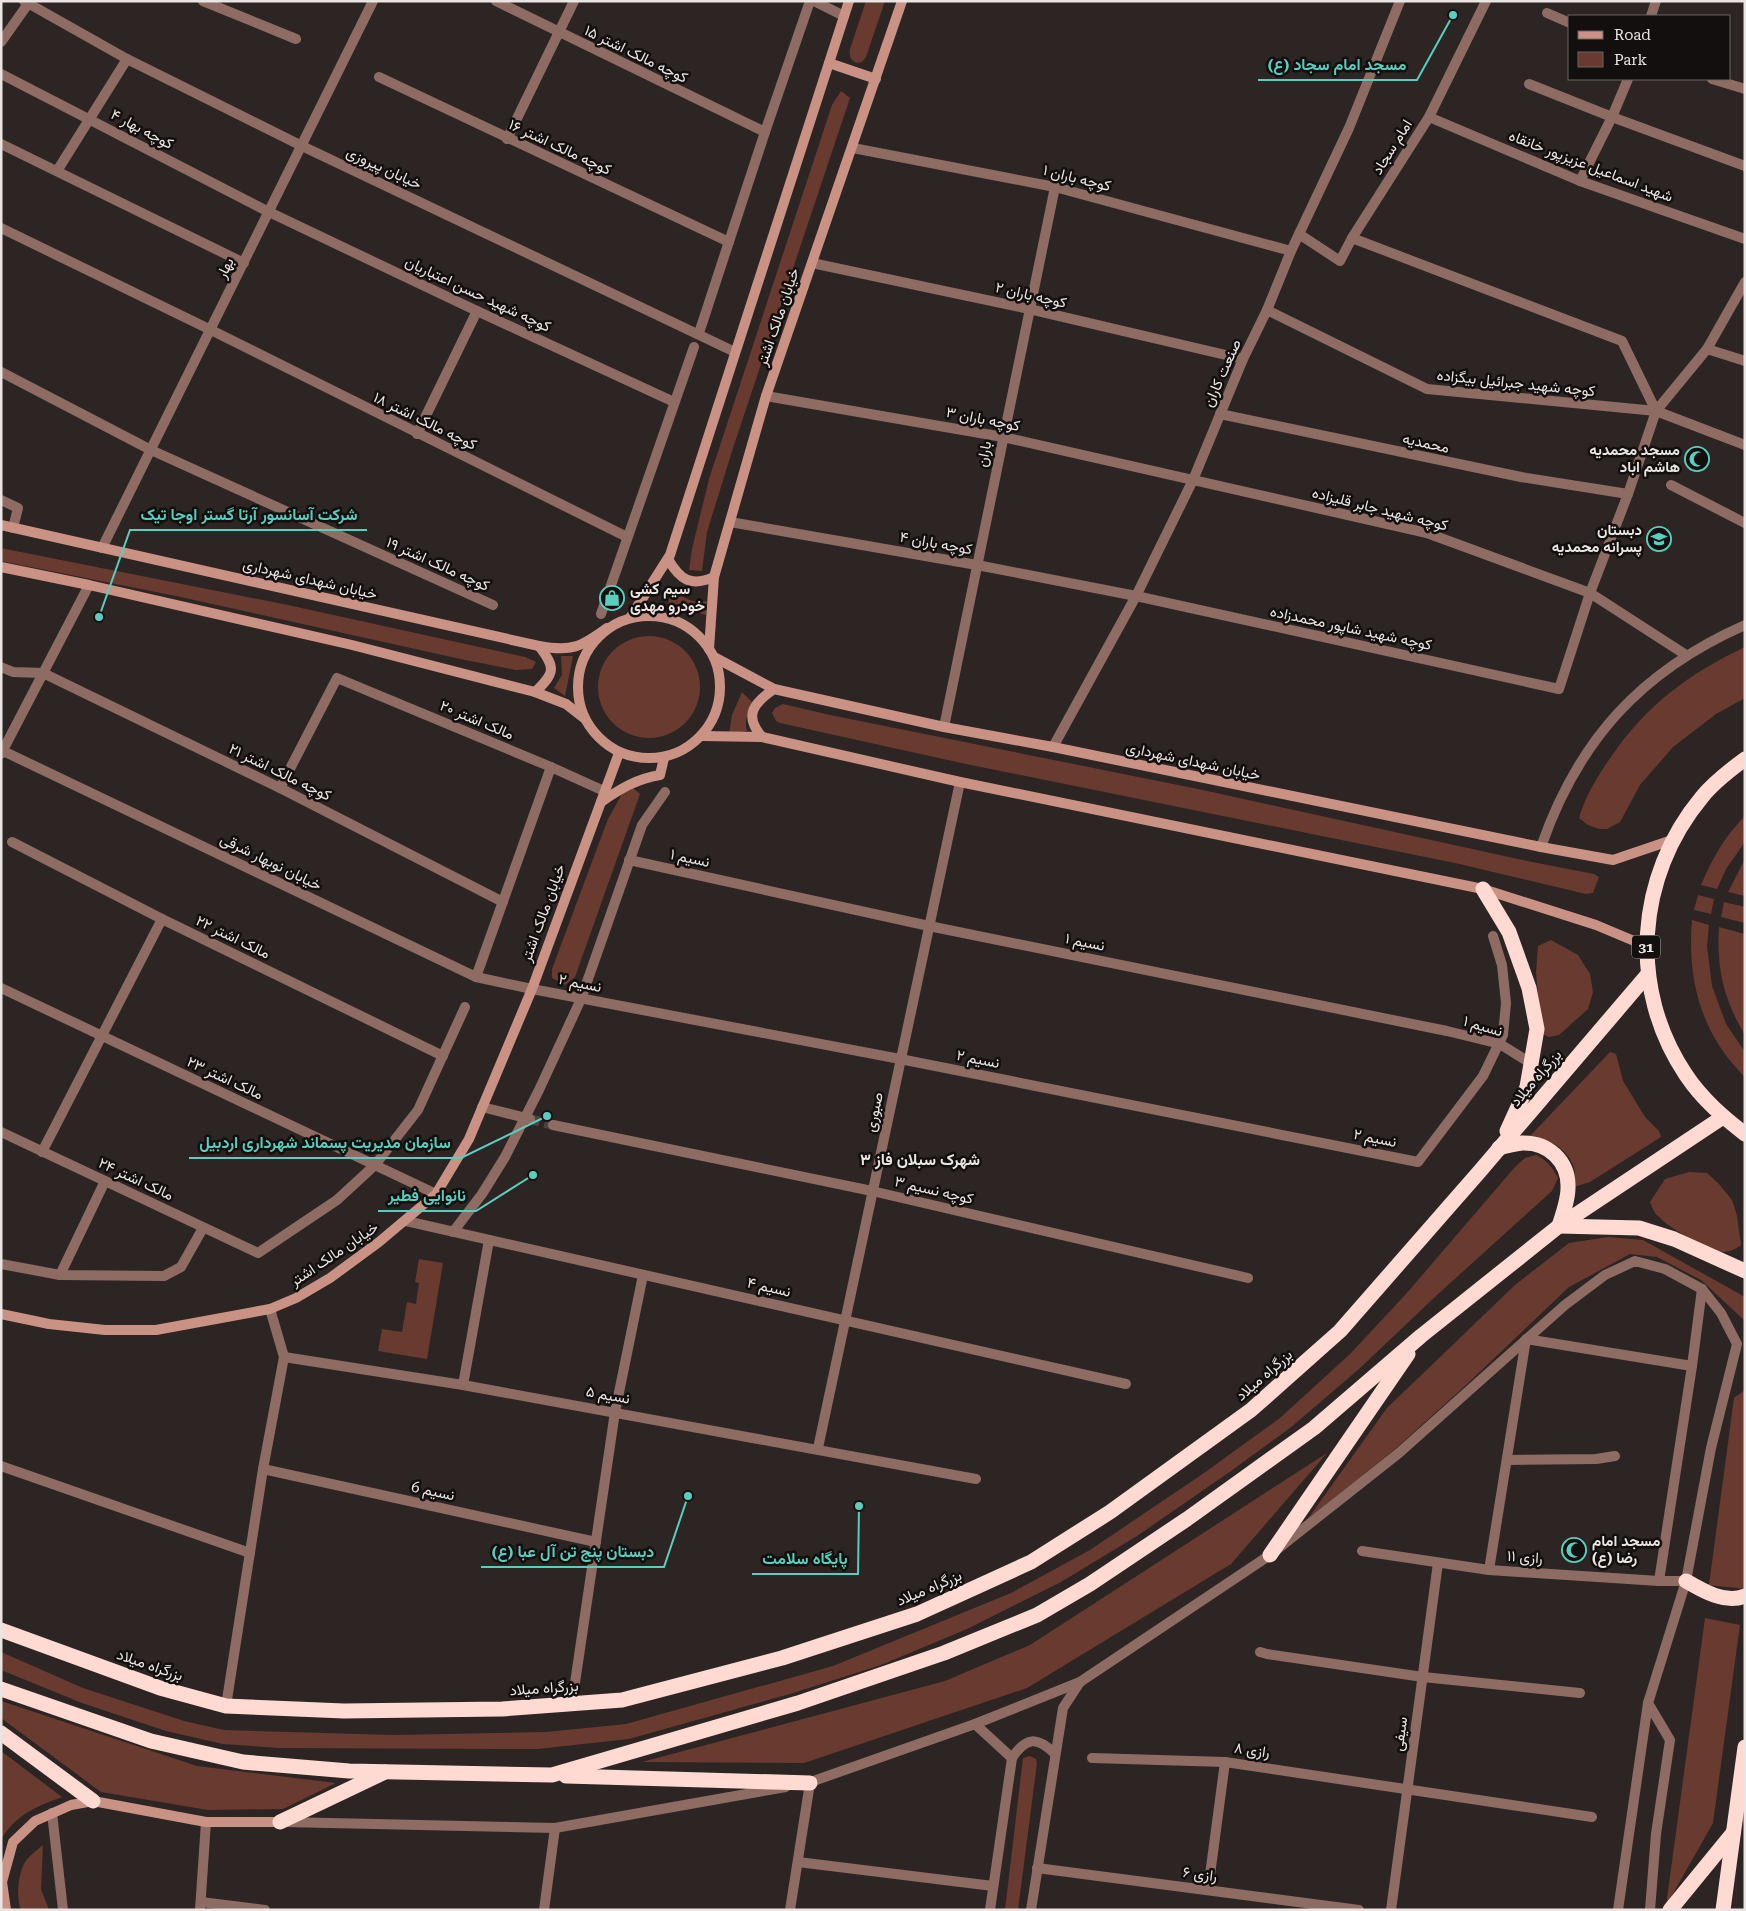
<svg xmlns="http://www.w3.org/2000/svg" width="1746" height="1911" viewBox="0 0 1746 1911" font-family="'Roboto Serif',Vazirmatn,serif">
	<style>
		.green { fill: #693a30 }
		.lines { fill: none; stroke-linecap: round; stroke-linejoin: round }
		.street-tunnel { stroke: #494240; stroke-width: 10; stroke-dasharray: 10 5; stroke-linecap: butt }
		.street { stroke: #8e6c63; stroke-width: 10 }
		.secondary { stroke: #c99285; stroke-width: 10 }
		.highway { stroke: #fedad2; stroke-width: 15 }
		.labels { text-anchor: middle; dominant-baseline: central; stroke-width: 5; stroke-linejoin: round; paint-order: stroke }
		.shield { fill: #120f0e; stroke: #a9a5a3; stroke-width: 1 }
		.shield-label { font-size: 14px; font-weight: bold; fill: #eae5e3 }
		.street-label { font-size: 15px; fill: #eae5e3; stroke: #120f0e }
		.poi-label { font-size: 15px; font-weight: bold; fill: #eae5e3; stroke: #120f0e; text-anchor: end }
		.neighbourhood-label { font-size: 16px; font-weight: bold; fill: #eae5e3; stroke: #120f0e }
		.leader { fill: none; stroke: #59cebf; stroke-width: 2 }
		.callout-dot { fill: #59cebf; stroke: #120f0e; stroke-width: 2 }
		.callout-label { font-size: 16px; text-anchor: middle; font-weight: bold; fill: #59cebf; stroke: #120f0e; stroke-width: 5; stroke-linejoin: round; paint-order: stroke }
	</style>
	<rect width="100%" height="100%" fill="#2d2523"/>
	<!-- green -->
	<g class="green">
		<path d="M 866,1 L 885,1 L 866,57 L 862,62 L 856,63 C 850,59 849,56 850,49 Z"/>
		<polygon points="841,91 850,98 733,448 707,532 702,571 689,570 692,549 709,479 832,105"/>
		<polygon points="1,548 288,605 525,657 536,662 532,669 516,670 465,660 176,596 1,561"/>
		<path d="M 672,588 C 684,598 691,604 707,601 L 706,615 L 668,604 Z"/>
		<circle cx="649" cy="687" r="51"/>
		<path d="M 1745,647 L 1745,698 L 1716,714 L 1673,747 L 1640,785 L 1620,822 L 1607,829 L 1599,829 L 1588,825 L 1579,818 C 1586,794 1599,774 1613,754 C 1648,704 1690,673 1745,647 Z"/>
		<polygon points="561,656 573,656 565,696 554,688 562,675"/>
		<path d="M 742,692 L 752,702 C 748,711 744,721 747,731 L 729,734 L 732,715 Z"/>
		<polygon points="783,704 830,715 1198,789 1527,861 1594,874 1599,877 1593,893 1586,894 1455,863 966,764 780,723 776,721 772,713 775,708"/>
		<polygon points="633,788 640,794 575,977 565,985 552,978 552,969 608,819 623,792"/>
		<path d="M 1745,816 L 1745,842 L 1726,869 L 1717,889 L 1701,885 C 1712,859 1725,836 1745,816 Z"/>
		<polygon points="1745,859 1745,896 1728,892"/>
		<polygon points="1698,895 1714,899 1711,914 1694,910"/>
		<polygon points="1724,902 1745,907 1745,923 1721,917"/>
		<path d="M 1692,920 L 1709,925 L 1707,946 L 1712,986 L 1726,1024 L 1745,1052 L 1745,1077 C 1701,1034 1687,980 1692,920 Z"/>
		<path d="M 1719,927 L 1745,934 L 1745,1035 C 1724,1001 1716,967 1719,927 Z"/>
		<polygon points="1551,940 1578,955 1590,974 1593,992 1588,1009 1559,1035 1549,1037 1542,1034 1536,973 1538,946"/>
		<path d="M 1610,1052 L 1616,1054 L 1623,1081 L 1645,1117 L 1659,1131 L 1661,1137 L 1590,1182 L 1574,1187 C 1575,1179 1576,1170 1572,1163 C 1565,1147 1546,1138 1530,1136 Z"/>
		<path d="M 1536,1155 C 1548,1161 1552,1167 1558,1178 L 1552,1191 L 1437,1295 L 1359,1369 L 1290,1428 L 1231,1471 L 1137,1536 L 1061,1582 L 967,1629 L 881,1665 L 790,1694 L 629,1739 L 538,1749 L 279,1748 L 223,1744 L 166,1731 L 82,1703 L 1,1670 L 1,1652 L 83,1688 L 184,1721 L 224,1730 L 394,1735 L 546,1732 L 626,1724 L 833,1666 L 1011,1593 L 1090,1550 L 1204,1473 L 1280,1418 L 1350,1354 L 1406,1294 L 1515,1167 L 1525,1158 Z"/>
		<path d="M 1689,1172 L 1707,1173 L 1719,1184 L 1732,1200 L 1737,1215 L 1741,1245 C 1736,1249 1730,1252 1723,1252 C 1708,1251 1669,1228 1658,1216 C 1654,1213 1652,1207 1650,1202 L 1665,1179 Z"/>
		<polygon points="1608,1237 1643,1240 1745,1297 1745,1321 1701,1280 1657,1257 1630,1254 1569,1287 1466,1385 1394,1450 1307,1520 1387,1408 1515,1285 1569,1243"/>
		<polygon points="419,1259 443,1263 427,1359 378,1351 382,1329 402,1332 407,1302 416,1304 419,1283 415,1282"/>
		<polygon points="1745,1390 1745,1589 1709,1585 1734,1398"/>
		<polygon points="1327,1453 1231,1564 1027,1688 804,1763 642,1762 945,1681 1030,1645"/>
		<polygon points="1705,1618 1740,1625 1713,1823 1666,1906"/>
		<polygon points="1,1701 197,1766 336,1783 283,1809 208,1810 101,1792 1,1718"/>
		<path d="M 1,1751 L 62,1797 C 37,1806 15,1815 1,1840 Z"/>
		<polygon points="1030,1756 1036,1759 1037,1763 1018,1910 1005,1910 1023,1758"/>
		<path d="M 43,1845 L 41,1889 L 49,1910 L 21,1910 C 16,1897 18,1874 25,1862 C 29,1856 37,1850 43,1845 Z"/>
	</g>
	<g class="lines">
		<!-- street-tunnel -->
		<polyline class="street-tunnel" points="530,1119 553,1125"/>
		<!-- street -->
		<g class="street">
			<polyline points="24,1 127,59 302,146 735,352"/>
			<polyline points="203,1 296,39"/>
			<polyline points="496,1 765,132"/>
			<polyline points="814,1 844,16"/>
			<polyline points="1547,13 1570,23"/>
			<polyline points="1651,16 1656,1"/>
			<polyline points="1,42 30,1"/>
			<polyline points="1,74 269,212 477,311 674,402"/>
			<polyline points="379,77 729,242"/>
			<polyline points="1712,79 1745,89"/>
			<polyline points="1529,84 1612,117 1745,166"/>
			<polyline points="1429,117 1580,181 1745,239"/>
			<polyline points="507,139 574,1"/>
			<polyline points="1,144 244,263"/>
			<polyline points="853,148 1055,187 1291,251"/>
			<polyline points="57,171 127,59"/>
			<polyline points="1580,181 1612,117 1628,79"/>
			<polyline points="1,228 211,330 627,537"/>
			<polyline points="1299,234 1340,261 1352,238 1429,117 1486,1"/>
			<polyline points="1352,238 1622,341 1656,411"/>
			<polyline points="812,263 1029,309 1243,359"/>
			<polyline points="1267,310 1427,389 1656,411 1745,445"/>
			<polyline points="699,333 765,132 810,1"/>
			<polyline points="1707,349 1745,361"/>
			<polyline points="1,372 151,450 493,605"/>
			<polyline points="766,396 1003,437 1427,533 1590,593 1686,655"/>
			<polyline points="1220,414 1521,477 1628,494"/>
			<polyline points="417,434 477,311"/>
			<polyline points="1671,485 1745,523"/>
			<polyline points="1,500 18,508 13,528"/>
			<polyline points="730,522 977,565 1136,596 1559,689 1590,593 1628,494 1656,411 1707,349 1745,282"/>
			<polyline points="102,548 373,1"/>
			<polyline points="601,614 694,347"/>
			<polyline points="1,667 13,672 43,673 280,788 503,902"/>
			<polyline points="944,727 1055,187"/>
			<polyline points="1053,747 1136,596 1193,480 1243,359 1267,310 1291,251 1349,128 1400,1"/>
			<polyline points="1,750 476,977 532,989 900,1059 1418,1162 1483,1076 1503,1035 1506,1003 1502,965 1493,936"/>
			<polyline points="1,754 89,585"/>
			<polyline points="280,788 337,678 551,767 604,791"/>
			<polyline points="12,842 162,919 443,1056"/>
			<path d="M 1541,847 C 1578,740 1641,671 1745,625"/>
			<polyline points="629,860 929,926 1447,1031 1500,1044 1532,1064"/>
			<polyline points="476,977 551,767"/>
			<polyline points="1,988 436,1194"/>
			<polyline points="482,1107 530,1119"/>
			<polyline points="553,1125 872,1191 1248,1278"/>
			<polyline points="1,1132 258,1253 337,1200 375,1165 418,1110 465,1007"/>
			<polyline points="42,1152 162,919"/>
			<polyline points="406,1221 1126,1384"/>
			<polyline points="453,1232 482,1194 505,1157 539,1090 581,999 642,825 665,792"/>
			<polyline points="1,1264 60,1275 164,1276 181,1267 203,1228"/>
			<polyline points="60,1275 105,1181"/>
			<polyline points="270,1309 284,1357 463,1385 976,1479"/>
			<polyline points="463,1385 489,1240"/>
			<polyline points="818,1448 960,782"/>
			<polyline points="1507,1460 1596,1459 1615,1456"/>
			<polyline points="1,1466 250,1553"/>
			<polyline points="263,1469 596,1542"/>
			<polyline points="1362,1551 1489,1570 1659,1581 1686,1581"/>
			<polyline points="1489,1570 1526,1339 1692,1366"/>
			<polyline points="1659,1581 1692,1366 1702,1289"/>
			<polyline points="1260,1652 1267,1654 1423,1677 1580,1693"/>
			<polyline points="572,1703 615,1412 643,1275"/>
			<polyline points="226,1706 263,1469 284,1357"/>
			<polyline points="975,1724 1012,1758 990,1910"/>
			<path d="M 1012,1758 C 1026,1737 1037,1736 1055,1754"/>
			<polyline points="1092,1758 1225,1762 1592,1817"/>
			<polyline points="805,1784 975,1724 1080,1682 1270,1555 1399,1453 1565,1305 1605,1275 1635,1261 1665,1269 1702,1289 1721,1313 1737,1344 1711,1448 1686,1581 1648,1703 1670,1740 1656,1834 1650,1910"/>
			<polyline points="52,1813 63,1910"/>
			<polyline points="284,1822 555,1828 786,1787"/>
			<polyline points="798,1862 993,1886"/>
			<polyline points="1037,1868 1359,1910"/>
			<polyline points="1208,1890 1225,1762"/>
			<polyline points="201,1902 265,1910"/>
			<polyline points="200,1910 206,1822"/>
			<polyline points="544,1910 555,1828"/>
			<polyline points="790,1910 810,1783"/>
			<polyline points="1031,1910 1063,1708 1080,1682"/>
			<polyline points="1391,1910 1438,1563"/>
			<polyline points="1618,1910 1648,1703"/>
		</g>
		<!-- secondary -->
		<g class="secondary">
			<polyline points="829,63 876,79"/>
			<path d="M 1,525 L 539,646 C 572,652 581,647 607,628"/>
			<path d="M 668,559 C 680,580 691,587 714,577"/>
			<polyline points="1,567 89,585 352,645 535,692 566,704 584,718"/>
			<circle cx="649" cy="687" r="71"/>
			<polyline points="630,618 670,555 849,1"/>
			<polyline points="709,649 714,577 766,396 902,1"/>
			<polyline points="714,657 774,689 944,727 1053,747 1541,847 1613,860 1672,840"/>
			<path d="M 535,692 C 555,673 556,668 539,646"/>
			<polyline points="702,736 762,737 960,782 1483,889 1596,925 1646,946"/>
			<path d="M 762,737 C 743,715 754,703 774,689"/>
			<path d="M 601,802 C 620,789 636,779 660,775 L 664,758"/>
			<polyline points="1,1314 49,1324 105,1330 156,1330 270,1309 296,1298 330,1278 379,1242 436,1194 469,1139 532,989 619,753"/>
			<polyline points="6,1910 2,1882 13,1842 35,1821 71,1805 93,1801 206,1822 280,1822"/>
		</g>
		<!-- highway -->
		<g class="highway">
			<path d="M 1745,759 C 1730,770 1714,782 1702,797 C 1636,876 1628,989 1686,1075 C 1702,1099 1723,1117 1745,1134"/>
			<polyline points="1483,889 1509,932 1529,988 1537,1029 1527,1087 1507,1131"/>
			<path d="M 1499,1148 C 1506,1146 1514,1144 1522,1143 C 1548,1142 1569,1161 1568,1188 C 1568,1200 1563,1214 1559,1226"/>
			<polyline points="1559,1226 1639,1228 1674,1239 1745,1271"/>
			<polyline points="1270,1555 1408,1354"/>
			<path d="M 1686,1581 C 1703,1591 1725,1604 1745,1596"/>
			<polyline points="1,1630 160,1688 226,1706 344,1711 502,1709 622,1700 782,1658 917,1614 1031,1562 1110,1512 1251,1410 1340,1331 1480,1171 1648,974"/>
			<polyline points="1,1689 151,1741 243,1762 349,1771 552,1775 798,1703 944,1653 1037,1615 1090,1584 1187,1519 1314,1428 1421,1336 1559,1226 1723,1117"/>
			<polyline points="1,1733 93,1801"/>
			<polyline points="566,1776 810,1783"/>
			<polyline points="280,1822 385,1772"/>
			<polyline points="1670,1910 1733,1833"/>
			<polyline points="1723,1910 1745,1747"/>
		</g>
	</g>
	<!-- icons -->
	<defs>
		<symbol id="mosque-ring" viewBox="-11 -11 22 22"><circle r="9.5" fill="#120f0e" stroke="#59cebf" stroke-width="1.5"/><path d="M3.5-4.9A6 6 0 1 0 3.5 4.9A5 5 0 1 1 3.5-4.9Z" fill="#59cebf"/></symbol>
		<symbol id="school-ring" viewBox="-11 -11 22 22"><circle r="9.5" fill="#120f0e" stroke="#59cebf" stroke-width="1.5"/><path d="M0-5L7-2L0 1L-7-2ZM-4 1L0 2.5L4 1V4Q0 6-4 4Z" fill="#59cebf"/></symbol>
		<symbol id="shop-ring" viewBox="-11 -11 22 22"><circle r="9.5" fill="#120f0e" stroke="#59cebf" stroke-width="1.5"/><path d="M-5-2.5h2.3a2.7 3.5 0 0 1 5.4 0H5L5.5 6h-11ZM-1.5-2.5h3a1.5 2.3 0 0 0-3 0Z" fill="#59cebf"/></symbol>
	</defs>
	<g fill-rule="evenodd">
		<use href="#mosque-ring" x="1683" y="445" width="28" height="28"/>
		<use href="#school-ring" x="1645" y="525" width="28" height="28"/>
		<use href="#shop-ring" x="598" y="584" width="28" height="28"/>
		<use href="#mosque-ring" x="1560" y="1536" width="28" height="28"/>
	</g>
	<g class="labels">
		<!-- shield labels -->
		<rect class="shield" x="1632" y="935.5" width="28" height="23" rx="4"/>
		<g class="shield-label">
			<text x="1646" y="947">31</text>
		</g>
		<!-- street labels -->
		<g class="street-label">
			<text transform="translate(636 54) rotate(26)">کوچه مالک اشتر ۱۵</text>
			<text transform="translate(142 129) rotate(28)">کوچه بهار ۴</text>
			<text transform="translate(560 147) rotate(25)">کوچه مالک اشتر ۱۶</text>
			<text transform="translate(1392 147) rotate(-58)">امام سجاد</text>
			<text transform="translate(1591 166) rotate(21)">شهید اسماعیل عزیزپور خانقاه</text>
			<text transform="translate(384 168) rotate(25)">خیابان پیروزی</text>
			<text transform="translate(1077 178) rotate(14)">کوچه باران ۱</text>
			<text transform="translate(225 268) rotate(-64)">بهار</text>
			<text transform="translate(478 294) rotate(25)">کوچه شهید حسن اعتباریان</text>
			<text transform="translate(1031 295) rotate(13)">کوچه باران ۲</text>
			<text transform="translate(778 317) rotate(-71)">خیابان مالک اشتر</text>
			<text transform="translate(1222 373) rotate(-66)">صنعت کاران</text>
			<text transform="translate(1516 383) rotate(6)">کوچه شهید جبرائیل بیگزاده</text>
			<text transform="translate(983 419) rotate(11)">کوچه باران ۳</text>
			<text transform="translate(425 421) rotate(26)">کوچه مالک اشتر ۱۸</text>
			<text transform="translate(1426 443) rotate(12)">محمدیه</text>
			<text transform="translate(984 454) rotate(-79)">باران</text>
			<text transform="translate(1380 509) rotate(14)">کوچه شهید جابر قلیزاده</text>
			<text transform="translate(936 543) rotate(10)">کوچه باران ۴</text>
			<text transform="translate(438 564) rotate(24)">کوچه مالک اشتر ۱۹</text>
			<text transform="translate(310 579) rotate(13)">خیابان شهدای شهرداری</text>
			<text transform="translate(1351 628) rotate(12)">کوچه شهید شاپور محمدزاده</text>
			<text transform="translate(477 720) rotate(23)">مالک اشتر ۲۰</text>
			<text transform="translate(1193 761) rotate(12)">خیابان شهدای شهرداری</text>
			<text transform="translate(280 772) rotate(26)">کوچه مالک اشتر ۲۱</text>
			<text transform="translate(690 858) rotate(12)">نسیم ۱</text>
			<text transform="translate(271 862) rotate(26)">خیابان نوبهار شرقی</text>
			<text transform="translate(543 913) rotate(-70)">خیابان مالک اشتر</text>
			<text transform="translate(233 937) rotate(26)">مالک اشتر ۲۲</text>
			<text transform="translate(1085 942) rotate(11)">نسیم ۱</text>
			<text transform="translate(580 983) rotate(11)">نسیم ۲</text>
			<text transform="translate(1483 1026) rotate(16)">نسیم ۱</text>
			<text transform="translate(978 1059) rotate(11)">نسیم ۲</text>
			<text transform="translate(225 1078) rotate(25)">مالک اشتر ۲۳</text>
			<text transform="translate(1536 1078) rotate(-49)">بزرگراه میلاد</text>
			<text transform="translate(874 1112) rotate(-78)">صبوری</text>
			<text transform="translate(1375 1138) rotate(11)">نسیم ۲</text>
			<text transform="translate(136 1179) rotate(25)">مالک اشتر ۲۴</text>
			<text transform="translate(934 1190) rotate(13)">کوچه نسیم ۳</text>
			<text transform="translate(334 1254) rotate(-34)">خیابان مالک اشتر</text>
			<text transform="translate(769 1287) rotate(13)">نسیم ۴</text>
			<text transform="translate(1264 1375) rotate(-41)">بزرگراه میلاد</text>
			<text transform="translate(608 1395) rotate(10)">نسیم ۵</text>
			<text transform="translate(433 1491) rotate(12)">نسیم 6</text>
			<text transform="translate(1525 1557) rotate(4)">رازی ۱۱</text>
			<text transform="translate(929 1588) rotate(-23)">بزرگراه میلاد</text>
			<text transform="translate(150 1665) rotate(19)">بزرگراه میلاد</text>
			<text transform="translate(544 1688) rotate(-4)">بزرگراه میلاد</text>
			<text transform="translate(1400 1734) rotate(-82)">سیفی</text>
			<text transform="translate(1252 1750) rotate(8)">رازی ۸</text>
			<text transform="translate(1200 1874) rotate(7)">رازی ۶</text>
		</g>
		<!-- poi labels -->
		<g class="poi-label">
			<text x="1680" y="450">مسجد محمدیه<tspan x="1680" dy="17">هاشم اباد</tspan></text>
			<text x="1642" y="530">دبستان<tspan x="1642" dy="17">پسرانه محمدیه</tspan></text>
			<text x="630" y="589" text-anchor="start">سیم کشی<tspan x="630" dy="17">خودرو مهدی</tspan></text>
			<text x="1592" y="1541" text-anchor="start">مسجد امام<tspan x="1592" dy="17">رضا (ع)</tspan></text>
		</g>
		<!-- neighbourhood labels -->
		<g class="neighbourhood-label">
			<text x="920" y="1159">شهرک سبلان فاز ۳</text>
		</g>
	</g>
	<!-- callouts -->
	<path class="leader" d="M1453 15L1417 80H1258M99 617L130 530H367M547 1116L461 1158H189M533 1175L476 1211H378M688 1496L664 1567H481M859 1506L858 1574H752"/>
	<g class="callout-dot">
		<circle cx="1453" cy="15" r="5"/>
		<circle cx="99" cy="617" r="5"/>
		<circle cx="547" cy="1116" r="5"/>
		<circle cx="533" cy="1175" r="5"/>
		<circle cx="688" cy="1496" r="5"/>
		<circle cx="859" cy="1506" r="5"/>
	</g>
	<g class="callout-label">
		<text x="1337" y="70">مسجد امام سجاد (ع)</text>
		<text x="249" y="520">شرکت آسانسور آرتا گستر اوجا تیک</text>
		<text x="325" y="1148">سازمان مدیریت پسماند شهرداری اردبیل</text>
		<text x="427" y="1201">نانوایی فطیر</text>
		<text x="573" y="1557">دبستان پنج تن آل عبا (ع)</text>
		<text x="805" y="1564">پایگاه سلامت</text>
	</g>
	<!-- border -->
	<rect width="1746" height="1911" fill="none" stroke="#eae5e3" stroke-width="5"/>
	<!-- legend -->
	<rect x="1568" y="15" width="162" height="65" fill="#120f0e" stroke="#686563"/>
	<rect x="1578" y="31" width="25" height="8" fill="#c99285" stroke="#686563"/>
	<text x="1614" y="40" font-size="15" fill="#eae5e3">Road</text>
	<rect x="1578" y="52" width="25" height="15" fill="#693a30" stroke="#686563"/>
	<text x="1614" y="65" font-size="15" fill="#eae5e3">Park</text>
</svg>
